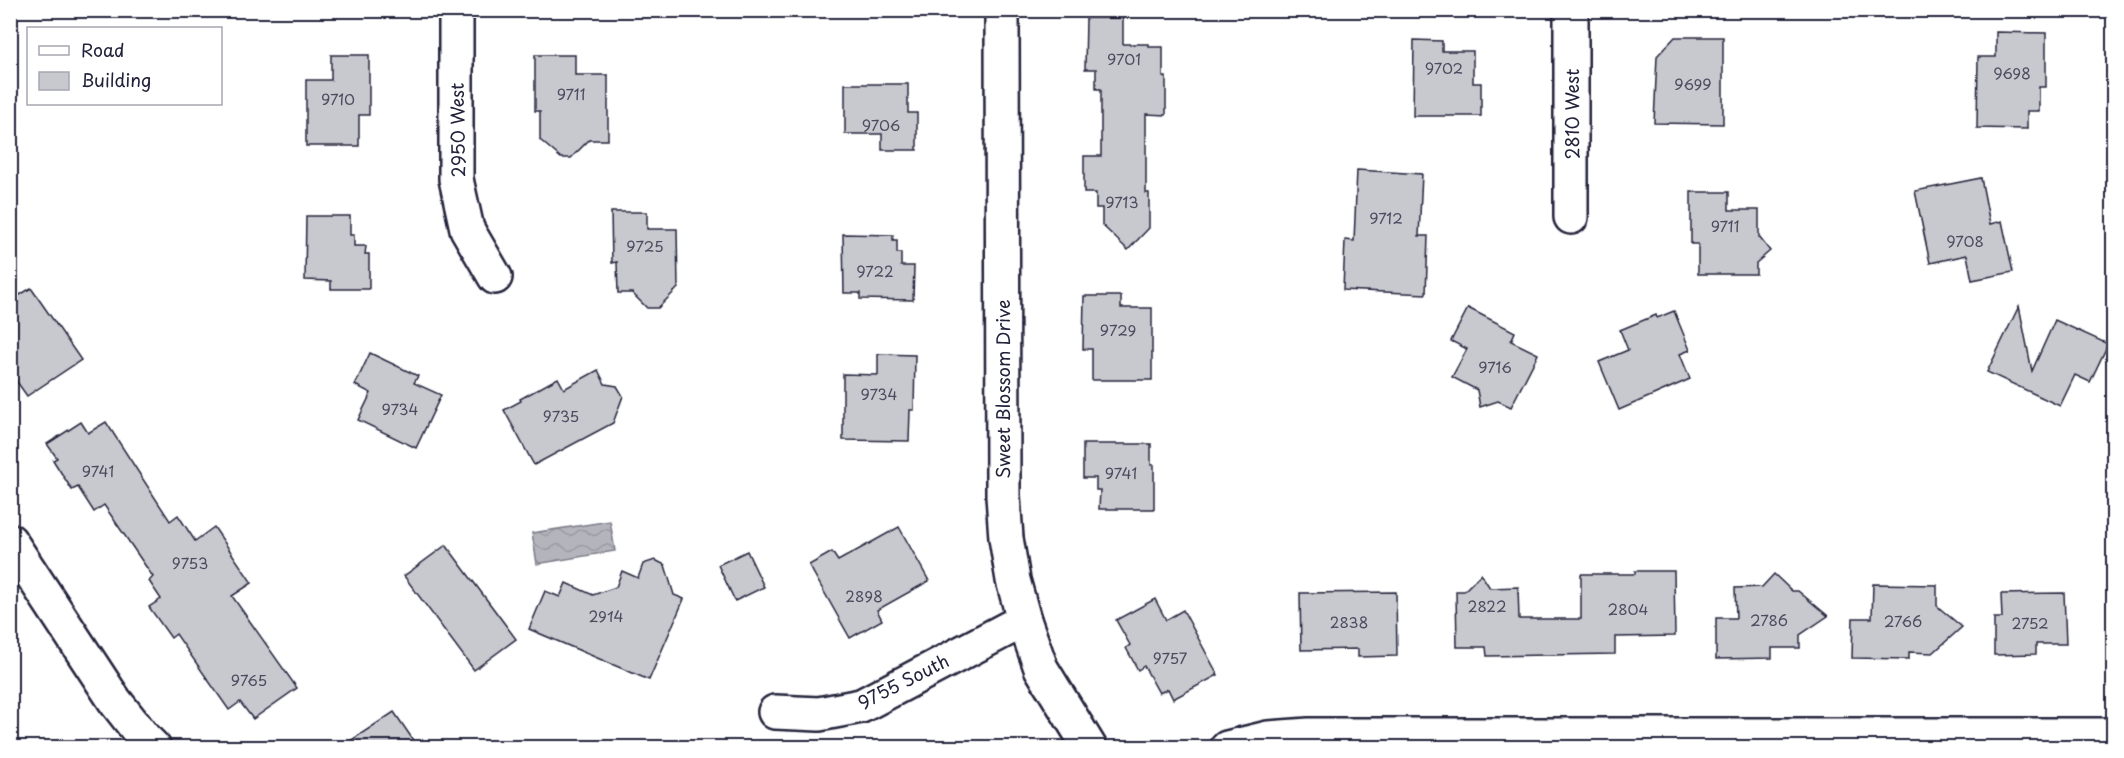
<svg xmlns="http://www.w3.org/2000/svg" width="2124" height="758" viewBox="0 0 2124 758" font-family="'Playpen Sans',sans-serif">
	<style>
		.water { fill: url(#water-waves); stroke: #7a7a88; stroke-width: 1.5 }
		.building { fill: #c8c8cf; stroke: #22223b; stroke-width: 1.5 }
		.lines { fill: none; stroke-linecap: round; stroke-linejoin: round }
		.minor-casing { stroke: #22223b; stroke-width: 38 }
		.minor { stroke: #fff; stroke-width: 33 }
		.labels { text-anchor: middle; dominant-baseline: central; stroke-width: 5; stroke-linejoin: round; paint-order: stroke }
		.number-label { font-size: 15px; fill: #4c4c60 }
		.street-label { font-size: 18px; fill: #22223b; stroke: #fff }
	</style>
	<defs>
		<pattern id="water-waves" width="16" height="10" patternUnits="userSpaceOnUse" patternTransform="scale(1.5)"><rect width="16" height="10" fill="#b4b4bc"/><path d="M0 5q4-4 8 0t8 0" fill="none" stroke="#9a9aa2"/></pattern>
	</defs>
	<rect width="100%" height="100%" fill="#fff"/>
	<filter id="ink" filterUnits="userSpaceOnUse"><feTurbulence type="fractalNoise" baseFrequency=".0167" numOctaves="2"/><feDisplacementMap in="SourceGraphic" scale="12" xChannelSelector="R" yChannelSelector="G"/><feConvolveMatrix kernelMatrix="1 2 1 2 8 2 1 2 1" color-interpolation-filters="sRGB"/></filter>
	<g filter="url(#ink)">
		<!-- water -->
		<polygon class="water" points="610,521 615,551 537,564 532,533"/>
		<!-- building -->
		<g class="building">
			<polygon points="1086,18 1123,18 1123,44 1149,44 1149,47 1163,47 1163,77 1166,77 1166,115 1146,114 1146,193 1149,193 1149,228 1128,250 1102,225 1102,208 1096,208 1096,193 1084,193 1084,156 1101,156 1101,89 1096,89 1096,69 1085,69"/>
			<polygon points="1996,32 2046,33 2046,87 2039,87 2039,111 2027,111 2027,129 1977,128 1978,57 1996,57"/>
			<polygon points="1675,37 1723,37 1723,124 1654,123 1657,56"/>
			<polygon points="1414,40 1442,41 1442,51 1473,51 1473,83 1481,83 1481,116 1413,116"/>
			<polygon points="331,55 369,55 369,115 359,115 359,146 306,146 306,80 331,80"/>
			<polygon points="535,55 575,55 575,75 608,75 608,140 589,140 571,158 561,158 540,140 540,111 535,111"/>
			<polygon points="845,84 908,84 908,113 917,113 917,150 882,150 882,134 845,134"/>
			<polygon points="1357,170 1422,174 1419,236 1428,236 1426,294 1343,290 1345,240 1354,241"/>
			<polygon points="1981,178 1990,224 2002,221 2013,272 1972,280 1967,255 1930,263 1915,191"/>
			<polygon points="1691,192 1729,192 1729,210 1759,210 1759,237 1770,251 1756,263 1756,274 1698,274 1698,244 1691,244"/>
			<polygon points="611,212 647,212 647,229 677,229 678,288 658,308 647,308 632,293 618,293 617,262 612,263"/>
			<polygon points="306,216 350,216 350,235 354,235 354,246 366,246 365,254 369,254 369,289 331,289 331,281 305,280"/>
			<polygon points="843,234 893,235 893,240 897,240 897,253 901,253 901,266 914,266 913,300 860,299 860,293 844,293"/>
			<polygon points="31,288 81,360 27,396 10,372 10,301"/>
			<polygon points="1084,296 1121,296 1121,308 1152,308 1152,380 1092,380 1092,349 1083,349"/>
			<polygon points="2019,306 2032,371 2055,320 2108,344 2090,382 2075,375 2060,406 1987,372"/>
			<polygon points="1468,308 1515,332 1511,341 1538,354 1511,407 1498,401 1480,407 1477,390 1452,377 1467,349 1451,341"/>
			<polygon points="1674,311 1690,350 1680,354 1690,379 1619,410 1599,362 1628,350 1620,330 1656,315 1657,318"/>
			<polygon points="370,353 418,376 414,383 441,395 416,448 358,420 371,393 355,385"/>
			<polygon points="878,354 915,355 914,410 910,410 909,441 843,440 843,374 878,375"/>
			<polygon points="598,370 605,384 617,386 623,396 613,423 534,465 504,410 521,401 520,399 558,378 564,389"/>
			<polygon points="81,422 88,433 106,422 170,521 178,515 195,541 214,527 252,583 232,596 297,688 253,719 240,702 229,710 176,634 171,638 149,607 161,599 149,581 153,577 104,505 94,512 78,487 72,490 53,460 57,458 47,444"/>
			<polygon points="1083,444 1151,444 1151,465 1154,465 1154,509 1099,509 1100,490 1096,490 1096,478 1083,478"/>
			<polygon points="899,527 929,581 877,610 882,620 850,638 809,565 832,552 838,561"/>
			<polygon points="446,545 516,639 474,670 404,576"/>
			<polygon points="747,551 764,587 735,601 718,565"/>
			<polygon points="655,560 665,565 674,595 684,599 649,680 529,629 545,591 560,597 566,583 593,595 616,587 622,571 638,578 643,564"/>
			<polygon points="1635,571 1674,571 1675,636 1615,637 1615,654 1487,656 1486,647 1457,647 1456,591 1464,591 1481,574 1490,588 1518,587 1519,619 1581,619 1581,574 1635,574"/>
			<polygon points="1774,574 1792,591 1798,591 1828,616 1800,635 1800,648 1772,648 1772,658 1716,659 1716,618 1736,618 1735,588 1762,587"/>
			<polygon points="1873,584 1937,585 1937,606 1962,627 1933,653 1909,652 1909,659 1852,658 1853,618 1872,618"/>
			<polygon points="1396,592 1397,656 1358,657 1358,649 1301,650 1300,593"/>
			<polygon points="2064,593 2066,644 2036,644 2036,654 1994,655 1994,618 2002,618 2001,594"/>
			<polygon points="1155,599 1166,620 1183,610 1218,675 1173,699 1168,689 1159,693 1144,666 1138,670 1126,648 1130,645 1116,620"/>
			<polygon points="394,712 418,747 341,747"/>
		</g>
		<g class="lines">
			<defs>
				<g id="minor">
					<polyline points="456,10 456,179 467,229 495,277"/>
					<polyline points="1002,10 1003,496 1006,538 1013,580 1024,620 1041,668 1090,748"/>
					<polyline points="1571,10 1571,217"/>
					<polyline points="10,541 115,701 144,738 154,748"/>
					<polyline points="775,712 819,714 861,706 1024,620"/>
					<polyline points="1227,748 1268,738 1309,735 2114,735"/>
				</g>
			</defs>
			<!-- minor casing -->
			<use href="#minor" class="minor-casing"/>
			<!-- minor -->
			<use href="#minor" class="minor"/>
		</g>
	</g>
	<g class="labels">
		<!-- number labels -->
		<g class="number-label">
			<text x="1124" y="58">9701</text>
			<text x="1444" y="67">9702</text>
			<text x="2012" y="72">9698</text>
			<text x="1693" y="83">9699</text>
			<text x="571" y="93">9711</text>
			<text x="338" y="98">9710</text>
			<text x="881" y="124">9706</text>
			<text x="1122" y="201">9713</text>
			<text x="1386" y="217">9712</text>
			<text x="1725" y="225">9711</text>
			<text x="1965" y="240">9708</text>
			<text x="645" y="245">9725</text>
			<text x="875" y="270">9722</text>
			<text x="1118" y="329">9729</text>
			<text x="1495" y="366">9716</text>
			<text x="879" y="393">9734</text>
			<text x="400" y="408">9734</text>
			<text x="561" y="415">9735</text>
			<text x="98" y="470">9741</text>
			<text x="1121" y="472">9741</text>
			<text x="190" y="562">9753</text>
			<text x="864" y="595">2898</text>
			<text x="1487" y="605">2822</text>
			<text x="1628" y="608">2804</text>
			<text x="606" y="615">2914</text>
			<text x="1769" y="619">2786</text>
			<text x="1903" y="620">2766</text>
			<text x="1349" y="621">2838</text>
			<text x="2030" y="622">2752</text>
			<text x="1170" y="657">9757</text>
			<text x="249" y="679">9765</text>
		</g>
		<!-- street labels -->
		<g class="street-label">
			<text transform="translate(1571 114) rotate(-90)">2810 West</text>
			<text transform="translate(457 130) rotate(-91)">2950 West</text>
			<text transform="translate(1002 389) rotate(-90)">Sweet Blossom Drive</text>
			<text transform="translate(903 681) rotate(-27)">9755 South</text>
		</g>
	</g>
	<!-- margin -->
	<rect width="2124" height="758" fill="none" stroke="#fff" stroke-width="36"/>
	<rect x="18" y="18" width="2088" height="722" fill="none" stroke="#22223b" stroke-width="2" filter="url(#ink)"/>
	<!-- legend -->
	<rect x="27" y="27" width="195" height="78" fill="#ffffff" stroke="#a7a7b1" stroke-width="1.5"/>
	<rect x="39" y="46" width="30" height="9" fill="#ffffff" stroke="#a7a7b1" stroke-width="1.5"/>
	<text x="81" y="57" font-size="18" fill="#22223b">Road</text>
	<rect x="39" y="72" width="30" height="18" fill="#c8c8cf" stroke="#a7a7b1" stroke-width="1.5"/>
	<text x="81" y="87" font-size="18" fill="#22223b">Building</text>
</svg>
